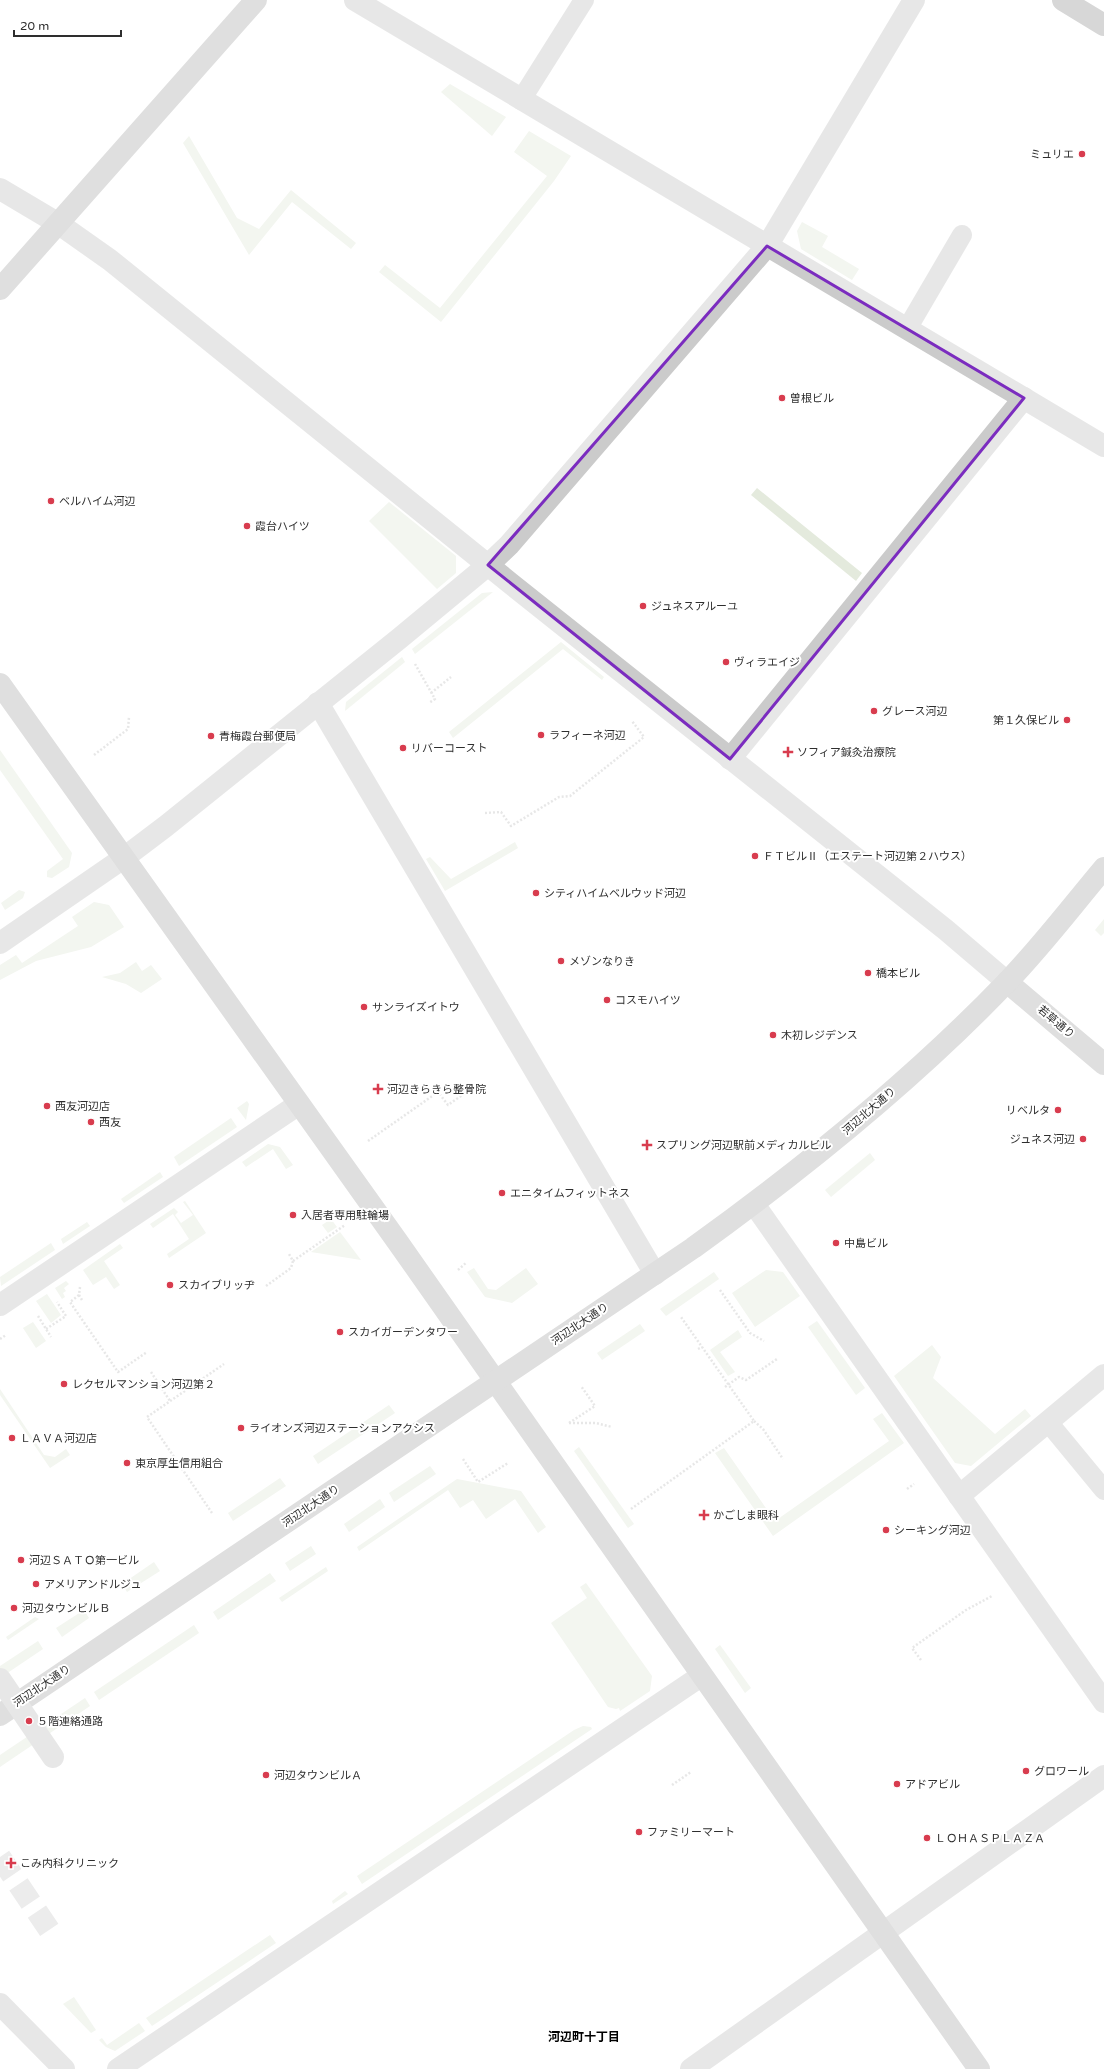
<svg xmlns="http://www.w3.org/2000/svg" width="1104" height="2069" viewBox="0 0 1104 2069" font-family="'Varela Round','Noto Sans JP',sans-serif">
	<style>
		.green { fill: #e4eadd }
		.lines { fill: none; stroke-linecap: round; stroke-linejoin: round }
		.street-tunnel { stroke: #d5d5d5; stroke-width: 22; stroke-dasharray: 22 11; stroke-linecap: butt }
		.path { stroke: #cbcbcb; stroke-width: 2.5; stroke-dasharray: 2 2; stroke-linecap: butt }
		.lane { stroke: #cbcbcb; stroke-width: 20 }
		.street { stroke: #cbcbcb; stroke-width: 22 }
		.secondary { stroke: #b8b8b8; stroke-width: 22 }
		.primary { stroke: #a6a6a6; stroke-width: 22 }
		.street-bridge { stroke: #cbcbcb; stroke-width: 22 }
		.marked { fill: none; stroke: #7b2cbf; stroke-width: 3; stroke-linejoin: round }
		.poi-dot { fill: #d83c4e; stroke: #fff; stroke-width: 1.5 }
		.labels { text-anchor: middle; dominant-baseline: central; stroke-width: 4; stroke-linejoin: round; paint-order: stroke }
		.poi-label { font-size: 11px; fill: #2e2e2e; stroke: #fff; text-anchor: start }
		.street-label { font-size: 11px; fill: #2e2e2e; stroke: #fff }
		.neighbourhood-label { font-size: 12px; font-weight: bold; fill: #000; stroke: #fff }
	</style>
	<rect width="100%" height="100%" fill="#fff"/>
	<!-- green -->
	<g class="green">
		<polygon points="450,84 506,117 492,136 441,92"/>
		<polygon points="529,131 571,156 554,181 441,322 379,272 385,265 440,308 547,176 514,152"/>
		<polygon points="189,136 237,218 259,229 291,190 356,243 351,249 292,202 249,255 183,143"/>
		<polygon points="802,222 828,236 822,247 859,269 852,280 801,249 797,231"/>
		<polygon points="757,488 862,573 856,581 751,495"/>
		<polygon points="389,502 456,556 456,573 437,589 369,521"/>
		<polygon points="493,592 415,654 412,649 482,593"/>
		<polygon points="561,642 604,677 602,680 563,649 453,738 449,732"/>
		<polygon points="402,657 405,662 345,711 346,702"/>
		<polygon points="0,750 72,853 69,867 52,878 47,877 47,871 63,859 0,770"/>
		<polygon points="515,842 518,848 445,891 426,859 430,857 451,879"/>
		<polygon points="19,890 25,892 23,898 5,910 1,903"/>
		<polygon points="94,902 109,905 124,927 91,947 36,961 0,980 0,965 16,955 22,963 78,926 72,917"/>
		<polygon points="1104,919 1104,933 1101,936 1095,930"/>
		<polygon points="136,962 142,971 151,965 162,979 141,993 126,984 102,977 120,973"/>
		<polygon points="247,1101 249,1104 246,1120 237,1108"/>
		<polygon points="231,1118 237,1127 179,1166 174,1157"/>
		<polygon points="268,1144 280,1147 293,1165 286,1169 273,1149 246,1167 242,1162"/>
		<polygon points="870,1153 875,1160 831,1197 825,1190"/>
		<polygon points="160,1172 163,1177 124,1203 121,1199"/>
		<polygon points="185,1201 206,1233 169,1258 167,1254 189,1239 173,1214 153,1228 150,1224 174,1208 178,1212 175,1215 181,1223 193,1215 183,1202"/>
		<polygon points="331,1219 337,1227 328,1233 322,1225"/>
		<polygon points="87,1222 90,1226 63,1244 61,1239"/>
		<polygon points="340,1232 361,1260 311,1252"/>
		<polygon points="51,1243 55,1250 1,1286 0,1277"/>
		<polygon points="120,1244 123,1248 104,1261 120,1285 114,1289 106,1277 93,1285 83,1270"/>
		<polygon points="474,1268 488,1289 496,1290 526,1268 538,1284 512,1303 485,1297 467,1272"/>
		<polygon points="766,1270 783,1272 800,1296 755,1327 732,1293"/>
		<polygon points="714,1272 719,1279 666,1316 660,1309"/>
		<polygon points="66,1281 69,1284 64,1288 66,1291 63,1293 65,1297 62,1299 55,1288"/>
		<polygon points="47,1294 61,1315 51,1323 36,1301"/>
		<polygon points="817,1321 865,1388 856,1395 808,1327"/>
		<polygon points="33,1322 46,1341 36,1348 23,1328"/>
		<polygon points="640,1324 645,1331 602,1360 597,1353"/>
		<polygon points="738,1330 742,1337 720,1352 735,1372 728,1376 710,1350"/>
		<polygon points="932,1345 941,1357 933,1378 995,1434 1025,1409 1031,1416 971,1466 955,1463 894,1376"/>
		<polygon points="0,1389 44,1455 55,1457 66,1449 70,1455 50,1468 0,1395"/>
		<polygon points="389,1405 395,1413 318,1464 313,1456"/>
		<polygon points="882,1413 904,1443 773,1536 715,1453 724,1448 775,1521 889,1441 873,1419"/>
		<polygon points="579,1447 634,1524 628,1528 574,1451"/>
		<polygon points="430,1466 436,1474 394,1502 389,1493"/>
		<polygon points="280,1478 286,1486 233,1521 228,1513"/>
		<polygon points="457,1479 521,1491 546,1527 538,1533 515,1499 486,1519 473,1500 460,1508 448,1490 359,1551 357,1547"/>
		<polygon points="380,1499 385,1507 349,1532 344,1524"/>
		<polygon points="311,1546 316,1554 290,1571 285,1563"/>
		<polygon points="154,1562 160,1571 127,1592 122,1584"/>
		<polygon points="326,1567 328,1571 282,1602 279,1598"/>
		<polygon points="270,1573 276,1581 218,1620 213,1612"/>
		<polygon points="586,1583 652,1676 650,1691 620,1711 619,1708 616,1709 608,1707 551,1623 587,1598 580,1587"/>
		<polygon points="84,1610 89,1618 62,1637 56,1628"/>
		<polygon points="35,1617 39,1619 8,1640 6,1637"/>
		<polygon points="194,1625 199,1633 99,1700 94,1692"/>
		<polygon points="38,1641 43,1649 0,1678 0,1666"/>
		<polygon points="720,1645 751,1688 745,1693 715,1649"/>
		<polygon points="85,1698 90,1706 0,1767 0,1755"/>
		<polygon points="583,1726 591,1727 592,1729 362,1884 357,1876 574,1730"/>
		<polygon points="345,1891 348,1894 333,1904 332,1901"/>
		<polygon points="270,1935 276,1943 152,2026 146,2018"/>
		<polygon points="74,1997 96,2030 91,2033 63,2004"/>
		<polygon points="139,2023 145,2031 115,2051 106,2047 99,2040 102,2038 107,2045"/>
	</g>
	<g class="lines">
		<!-- street-tunnel -->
		<polyline class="street-tunnel" points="0,1857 52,1934"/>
		<!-- path -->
		<g class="path">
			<polyline points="415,664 435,699 429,703"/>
			<polyline points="431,693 451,677"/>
			<polyline points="94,755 128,729 129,717"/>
			<polyline points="485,813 501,812 511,826 559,797 570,796 644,737 632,721"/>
			<polyline points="368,1141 438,1092 448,1105 478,1084"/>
			<polyline points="293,1261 345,1225"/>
			<polyline points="458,1270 467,1262"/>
			<polyline points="266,1286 291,1268 293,1261 289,1254"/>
			<polyline points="80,1287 79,1295 82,1300"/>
			<polyline points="720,1290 750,1333 764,1341"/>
			<polyline points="79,1295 70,1302 118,1372 147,1352"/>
			<polyline points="38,1316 51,1337"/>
			<polyline points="46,1329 66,1316 57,1302"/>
			<polyline points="0,1339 6,1335"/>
			<polyline points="698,1349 702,1347"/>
			<polyline points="151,1372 170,1401"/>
			<polyline points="725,1387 739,1377 746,1380 777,1359"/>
			<polyline points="754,1421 763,1429 783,1459"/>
			<polyline points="569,1423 595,1406 581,1386"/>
			<polyline points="569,1423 596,1423 612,1427"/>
			<polyline points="463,1459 478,1482 508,1463"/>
			<polyline points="907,1489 914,1484"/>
			<polyline points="631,1509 754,1421 681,1317"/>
			<polyline points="212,1513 147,1417 224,1364"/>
			<polyline points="921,1660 912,1648 966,1610 992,1596"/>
			<polyline points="672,1785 691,1772"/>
		</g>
		<!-- lane -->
		<g class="lane">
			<polyline points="521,100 584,0"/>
			<polyline points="907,329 962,235"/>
			<polyline points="1048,1422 1104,1490"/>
		</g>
		<!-- street -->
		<g class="street">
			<polyline points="355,0 1104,446"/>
			<polyline points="0,189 59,224 110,260 510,583 946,930 1007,982"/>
			<polyline points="318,703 655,1274"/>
			<polyline points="730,759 1024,398"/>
			<polyline points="0,943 125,857 166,826 400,638 488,565 509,545 767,246 914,0"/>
			<polyline points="754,1204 1104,1702"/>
			<polyline points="0,1305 299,1104"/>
			<polyline points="959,1496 1104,1375"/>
			<polyline points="0,2004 64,2069"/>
			<polyline points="118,2069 701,1676"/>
			<polyline points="691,2069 1104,1776"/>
		</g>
		<!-- secondary -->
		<g class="secondary">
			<polyline points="0,289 256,0"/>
			<polyline points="0,684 397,1241 979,2069"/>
			<polyline points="1007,982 1104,1064"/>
			<path d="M 0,1715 L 693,1248 C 804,1168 911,1082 1006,983 C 1041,947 1072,906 1104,868"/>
		</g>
		<!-- primary -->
		<polyline class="primary" points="1063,0 1104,25"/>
		<!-- street-bridge -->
		<polyline class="street-bridge" points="0,1679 53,1757"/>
	</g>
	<!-- marked area -->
	<path d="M0 0H1104V2069H0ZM 767,246 L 1024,398 L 730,759 L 488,565 Z" fill="#fff" fill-opacity=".55" fill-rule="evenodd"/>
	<path class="marked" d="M 767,246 L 1024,398 L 730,759 L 488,565 Z"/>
	<!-- markers -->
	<g class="poi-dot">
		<circle cx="1082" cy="154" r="4"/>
		<circle cx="782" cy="398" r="4"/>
		<circle cx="51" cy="501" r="4"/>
		<circle cx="247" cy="526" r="4"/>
		<circle cx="643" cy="606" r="4"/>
		<circle cx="726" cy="662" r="4"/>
		<circle cx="874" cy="711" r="4"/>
		<circle cx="1067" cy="720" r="4"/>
		<circle cx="541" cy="735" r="4"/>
		<circle cx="211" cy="736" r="4"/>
		<circle cx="403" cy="748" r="4"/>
		<path d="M786 746h4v4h4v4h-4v4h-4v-4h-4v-4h4z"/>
		<circle cx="755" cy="856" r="4"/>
		<circle cx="536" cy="893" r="4"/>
		<circle cx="561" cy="961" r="4"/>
		<circle cx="868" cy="973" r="4"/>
		<circle cx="607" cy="1000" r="4"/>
		<circle cx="364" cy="1007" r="4"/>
		<circle cx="773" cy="1035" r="4"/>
		<path d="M376 1083h4v4h4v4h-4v4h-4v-4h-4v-4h4z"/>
		<circle cx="47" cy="1106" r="4"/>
		<circle cx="1058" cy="1110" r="4"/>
		<circle cx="91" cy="1122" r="4"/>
		<circle cx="1083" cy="1139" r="4"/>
		<path d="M645 1139h4v4h4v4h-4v4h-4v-4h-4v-4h4z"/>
		<circle cx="502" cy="1193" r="4"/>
		<circle cx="293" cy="1215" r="4"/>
		<circle cx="836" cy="1243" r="4"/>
		<circle cx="170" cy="1285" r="4"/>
		<circle cx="340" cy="1332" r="4"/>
		<circle cx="64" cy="1384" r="4"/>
		<circle cx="241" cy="1428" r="4"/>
		<circle cx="12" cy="1438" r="4"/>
		<circle cx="127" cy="1463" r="4"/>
		<path d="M702 1509h4v4h4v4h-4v4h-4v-4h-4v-4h4z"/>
		<circle cx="886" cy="1530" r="4"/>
		<circle cx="21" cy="1560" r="4"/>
		<circle cx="36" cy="1584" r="4"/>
		<circle cx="14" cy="1608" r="4"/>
		<circle cx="29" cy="1721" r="4"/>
		<circle cx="1026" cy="1771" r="4"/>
		<circle cx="266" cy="1775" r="4"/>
		<circle cx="897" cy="1784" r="4"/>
		<circle cx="639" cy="1832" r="4"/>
		<circle cx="927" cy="1838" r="4"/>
		<path d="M9 1857h4v4h4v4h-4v4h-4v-4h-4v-4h4z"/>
	</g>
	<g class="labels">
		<!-- poi labels -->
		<g class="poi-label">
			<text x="1074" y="154" text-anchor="end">ミュリエ</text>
			<text x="790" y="398">曽根ビル</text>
			<text x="59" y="501">ベルハイム河辺</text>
			<text x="255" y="526">霞台ハイツ</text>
			<text x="651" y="606">ジュネスアルーユ</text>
			<text x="734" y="662">ヴィラエイジ</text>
			<text x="882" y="711">グレース河辺</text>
			<text x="1059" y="720" text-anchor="end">第１久保ビル</text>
			<text x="549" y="735">ラフィーネ河辺</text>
			<text x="219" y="736">青梅霞台郵便局</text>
			<text x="411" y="748">リバーコースト</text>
			<text x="797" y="752">ソフィア鍼灸治療院</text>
			<text x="763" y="856">ＦＴビルⅡ（エステート河辺第２ハウス）</text>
			<text x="544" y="893">シティハイムベルウッド河辺</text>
			<text x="569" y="961">メゾンなりき</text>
			<text x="876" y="973">橋本ビル</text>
			<text x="615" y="1000">コスモハイツ</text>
			<text x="372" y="1007">サンライズイトウ</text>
			<text x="781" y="1035">木初レジデンス</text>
			<text x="387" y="1089">河辺きらきら整骨院</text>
			<text x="55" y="1106">西友河辺店</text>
			<text x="1050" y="1110" text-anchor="end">リベルタ</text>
			<text x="99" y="1122">西友</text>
			<text x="1075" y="1139" text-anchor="end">ジュネス河辺</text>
			<text x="656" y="1145">スプリング河辺駅前メディカルビル</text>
			<text x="510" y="1193">エニタイムフィットネス</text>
			<text x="301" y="1215">入居者専用駐輪場</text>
			<text x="844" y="1243">中島ビル</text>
			<text x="178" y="1285">スカイブリッヂ</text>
			<text x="348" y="1332">スカイガーデンタワー</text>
			<text x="72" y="1384">レクセルマンション河辺第２</text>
			<text x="249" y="1428">ライオンズ河辺ステーションアクシス</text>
			<text x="20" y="1438">ＬＡＶＡ河辺店</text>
			<text x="135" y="1463">東京厚生信用組合</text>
			<text x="713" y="1515">かごしま眼科</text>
			<text x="894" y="1530">シーキング河辺</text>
			<text x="29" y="1560">河辺ＳＡＴＯ第一ビル</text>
			<text x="44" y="1584">アメリアンドルジュ</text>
			<text x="22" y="1608">河辺タウンビルＢ</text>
			<text x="37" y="1721">５階連絡通路</text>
			<text x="1034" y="1771">グロワール</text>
			<text x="274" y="1775">河辺タウンビルＡ</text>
			<text x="905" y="1784">アドアビル</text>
			<text x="647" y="1832">ファミリーマート</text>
			<text x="935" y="1838">ＬＯＨＡＳＰＬＡＺＡ</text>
			<text x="20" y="1863">こみ内科クリニック</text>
		</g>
		<!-- street labels -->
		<g class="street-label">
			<text transform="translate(1056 1022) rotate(40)">若草通り</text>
			<text transform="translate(869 1111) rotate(-41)">河辺北大通り</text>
			<text transform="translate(580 1324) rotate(-34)">河辺北大通り</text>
			<text transform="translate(311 1506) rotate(-34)">河辺北大通り</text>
			<text transform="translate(42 1686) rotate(-34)">河辺北大通り</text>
		</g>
		<!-- neighbourhood labels -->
		<g class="neighbourhood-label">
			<text x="584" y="2037">河辺町十丁目</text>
		</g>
	</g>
	<!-- scale -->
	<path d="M14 30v6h107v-6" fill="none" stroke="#2e2e2e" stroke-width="2"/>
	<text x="20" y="30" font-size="12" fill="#2e2e2e" stroke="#ffffff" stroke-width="3" paint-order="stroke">20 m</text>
</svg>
